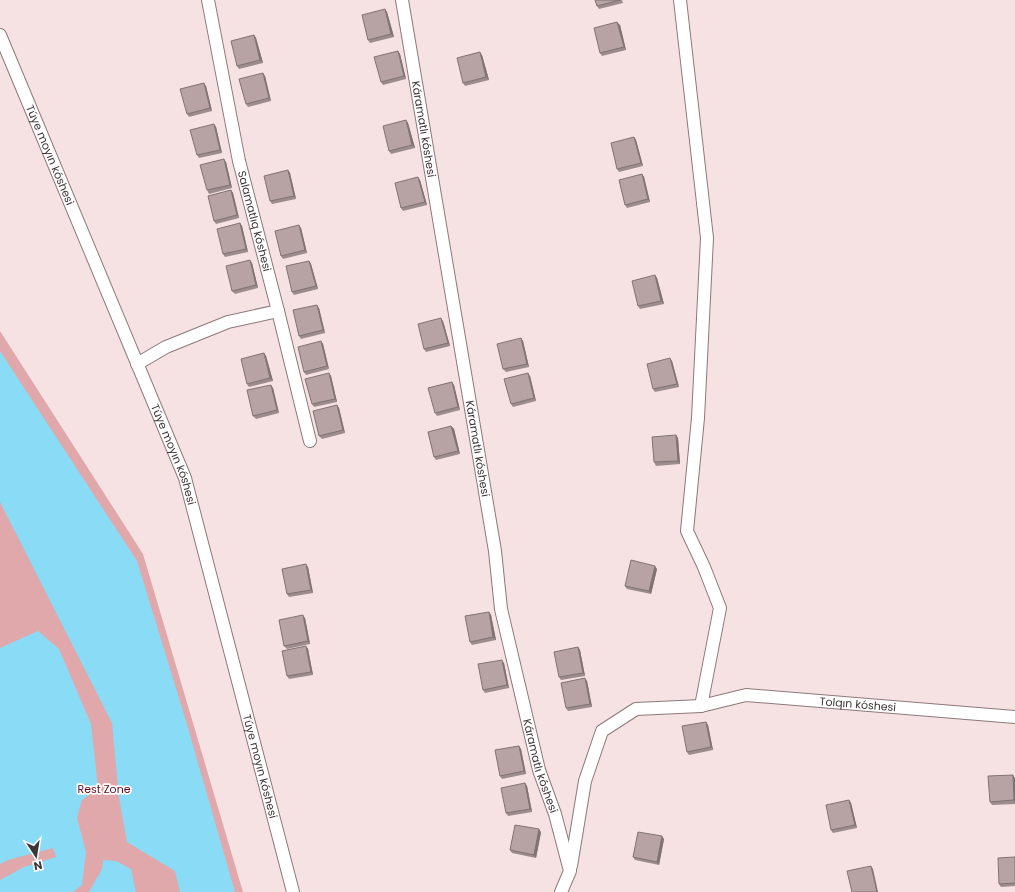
<svg xmlns="http://www.w3.org/2000/svg" width="1015" height="892" viewBox="0 0 1015 892" font-family="Poppins,sans-serif">
	<style>
		.green { fill: #e0a8ab }
		.water { fill: #89dbf6 }
		.lines { fill: none; stroke-linecap: round; stroke-linejoin: round }
		.minor-casing { stroke: #8c797a; stroke-width: 14 }
		.minor { stroke: #fff; stroke-width: 12 }
		.wall { fill: #9d8c8d }
		.shaded-wall { fill: #807273 }
		.building { fill: #b7a3a4; stroke: #807273 }
		.labels { text-anchor: middle; dominant-baseline: central; stroke-width: 3.5; stroke-linejoin: round; paint-order: stroke }
		.street-label { font-size: 11px; fill: #3c3535; stroke: #fff }
		.park-label { font-size: 11px; fill: #630c1f; stroke: #fff }
	</style>
	<rect width="100%" height="100%" fill="#f7e2e3"/>
	<!-- green -->
	<polygon class="green" points="0,331 143,554 243,892 0,892"/>
	<!-- water -->
	<g class="water">
		<polygon points="0,351 137,561 186,721 235,892 180,892 175,871 127,842 119,798 112,723 0,502"/>
		<polygon points="38,631 59,649 91,724 98,788 82,800 77,818 86,852 82,885 73,892 0,892 0,880 24,867 56,857 53,848 8,860 0,864 0,648"/>
		<polygon points="103,860 116,861 131,869 136,892 89,892 102,869"/>
	</g>
	<g class="lines">
		<defs>
			<g id="minor">
				<path id="s1" d="M 208,0 L 239,161 L 278,311 L 310,441"/>
				<path id="s2" d="M 402,0 L 495,551 L 501,609 L 539,770 L 555,814 L 570,871 L 561,892"/>
				<polyline points="680,0 707,238 698,418 687,531 704,567 720,608 701,706"/>
				<path id="s3" d="M 0,35 L 185,478 L 293,892"/>
				<polyline points="137,364 166,347 228,322 278,311"/>
				<path id="s4" d="M 571,866 L 585,781 L 602,731 L 636,709 L 701,706 L 746,695 L 1015,717"/>
			</g>
		</defs>
		<!-- minor casing -->
		<use href="#minor" class="minor-casing"/>
		<!-- minor -->
		<use href="#minor" class="minor"/>
	</g>
	<!-- wall -->
	<g class="wall">
		<polygon points="595,0 622,0 623,3 599,9 597,6"/>
		<polygon points="385,9 387,12 394,37 370,43 368,40"/>
		<polygon points="620,25 626,50 602,56 600,53"/>
		<polygon points="254,35 256,38 263,63 239,69 237,66"/>
		<polygon points="398,51 400,54 406,79 383,85 381,82"/>
		<polygon points="482,55 489,80 465,86 463,83"/>
		<polygon points="265,76 271,101 248,107 246,104"/>
		<polygon points="206,86 212,111 189,117 187,114"/>
		<polygon points="406,120 408,123 415,148 391,154 389,151"/>
		<polygon points="214,124 216,127 222,153 199,158 197,155"/>
		<polygon points="634,137 636,140 643,166 619,172 617,169"/>
		<polygon points="226,162 232,188 209,194 207,190"/>
		<polygon points="288,170 290,173 296,199 272,204 270,201"/>
		<polygon points="642,174 644,177 650,202 627,208 625,205"/>
		<polygon points="420,180 427,205 403,211 401,208"/>
		<polygon points="231,190 233,193 239,218 216,224 214,221"/>
		<polygon points="240,223 242,226 248,252 225,257 223,254"/>
		<polygon points="301,228 307,253 283,259 281,256"/>
		<polygon points="309,261 311,264 318,289 294,295 292,292"/>
		<polygon points="252,263 258,288 235,294 232,291"/>
		<polygon points="655,275 657,278 664,304 640,309 638,306"/>
		<polygon points="319,308 325,333 301,339 299,336"/>
		<polygon points="443,321 450,346 426,352 424,349"/>
		<polygon points="521,338 523,341 529,367 506,372 503,369"/>
		<polygon points="321,341 323,344 329,369 306,375 304,372"/>
		<polygon points="264,353 266,356 273,381 249,387 247,384"/>
		<polygon points="672,361 679,387 655,392 653,389"/>
		<polygon points="329,373 331,376 337,402 314,407 312,404"/>
		<polygon points="530,376 536,401 513,407 511,404"/>
		<polygon points="454,385 460,410 437,416 435,413"/>
		<polygon points="273,388 279,413 256,419 253,416"/>
		<polygon points="337,405 339,408 345,433 322,439 319,436"/>
		<polygon points="451,426 454,429 460,454 436,460 434,457"/>
		<polygon points="676,435 678,438 680,464 656,466 654,462"/>
		<polygon points="308,567 313,593 289,597 287,594"/>
		<polygon points="657,569 651,594 627,589 625,586"/>
		<polygon points="489,612 491,615 496,640 472,645 470,642"/>
		<polygon points="305,618 310,644 287,649 284,646"/>
		<polygon points="306,646 308,649 313,675 289,679 287,676"/>
		<polygon points="578,647 580,650 585,676 561,680 559,677"/>
		<polygon points="504,663 509,688 485,693 483,690"/>
		<polygon points="587,681 592,707 568,711 566,708"/>
		<polygon points="706,722 708,725 713,750 689,755 687,752"/>
		<polygon points="519,746 521,749 526,774 502,779 500,776"/>
		<polygon points="1015,778 1015,804 992,805 990,802"/>
		<polygon points="525,783 527,786 532,812 508,816 506,813"/>
		<polygon points="849,800 851,803 857,828 833,833 831,830"/>
		<polygon points="541,832 536,858 512,853 510,850"/>
		<polygon points="664,839 659,865 635,860 633,857"/>
		<polygon points="1015,857 1015,886 1001,887 999,884"/>
	</g>
	<!-- shaded-wall -->
	<g class="shaded-wall">
		<polygon points="385,9 387,12 394,37 391,34"/>
		<polygon points="617,22 620,25 626,50 624,47"/>
		<polygon points="254,35 256,38 263,63 260,60"/>
		<polygon points="398,51 400,54 406,79 404,76"/>
		<polygon points="480,52 482,55 489,80 486,77"/>
		<polygon points="263,73 265,76 271,101 269,98"/>
		<polygon points="204,83 206,86 212,111 210,108"/>
		<polygon points="406,120 408,123 415,148 412,145"/>
		<polygon points="214,124 216,127 222,153 220,150"/>
		<polygon points="634,137 636,140 643,166 641,163"/>
		<polygon points="224,159 226,162 232,188 230,185"/>
		<polygon points="288,170 290,173 296,199 294,196"/>
		<polygon points="642,174 644,177 650,202 648,199"/>
		<polygon points="418,177 420,180 427,205 425,202"/>
		<polygon points="231,190 233,193 239,218 237,215"/>
		<polygon points="240,223 242,226 248,252 246,249"/>
		<polygon points="299,225 301,228 307,253 305,250"/>
		<polygon points="250,260 252,263 258,288 256,285"/>
		<polygon points="309,261 311,264 318,289 316,286"/>
		<polygon points="655,275 657,278 664,304 661,301"/>
		<polygon points="317,305 319,308 325,333 323,330"/>
		<polygon points="441,318 443,321 450,346 448,343"/>
		<polygon points="521,338 523,341 529,367 527,364"/>
		<polygon points="321,341 323,344 329,369 327,366"/>
		<polygon points="264,353 266,356 273,381 270,378"/>
		<polygon points="670,358 672,361 679,387 677,384"/>
		<polygon points="329,373 331,376 337,402 335,399"/>
		<polygon points="528,373 530,376 536,401 534,398"/>
		<polygon points="452,382 454,385 460,410 458,407"/>
		<polygon points="271,385 273,388 279,413 277,410"/>
		<polygon points="337,405 339,408 345,433 343,430"/>
		<polygon points="451,426 454,429 460,454 458,451"/>
		<polygon points="676,435 678,438 680,464 678,461"/>
		<polygon points="306,564 308,567 313,593 311,590"/>
		<polygon points="655,566 657,569 651,594 649,591"/>
		<polygon points="489,612 491,615 496,640 493,637"/>
		<polygon points="303,615 305,618 310,644 308,641"/>
		<polygon points="306,646 308,649 313,675 311,672"/>
		<polygon points="578,647 580,650 585,676 583,673"/>
		<polygon points="502,660 504,663 509,688 507,685"/>
		<polygon points="585,678 587,681 592,707 590,704"/>
		<polygon points="706,722 708,725 713,750 711,747"/>
		<polygon points="519,746 521,749 526,774 524,771"/>
		<polygon points="1013,775 1015,778 1015,802 1014,800"/>
		<polygon points="525,783 527,786 532,812 530,809"/>
		<polygon points="849,800 851,803 857,828 855,825"/>
		<polygon points="539,829 541,832 536,858 534,855"/>
		<polygon points="662,836 664,839 659,865 657,862"/>
		<polygon points="871,866 873,869 878,892 877,892"/>
	</g>
	<!-- building -->
	<g class="building">
		<polygon points="595,0 620,0 597,6"/>
		<polygon points="385,9 391,34 368,40 362,15"/>
		<polygon points="617,22 624,47 600,53 594,28"/>
		<polygon points="254,35 260,60 237,66 231,41"/>
		<polygon points="398,51 404,76 381,82 374,57"/>
		<polygon points="480,52 486,77 463,83 457,58"/>
		<polygon points="263,73 269,98 246,104 239,79"/>
		<polygon points="204,83 210,108 187,114 180,89"/>
		<polygon points="406,120 412,145 389,151 383,126"/>
		<polygon points="214,124 220,150 197,155 190,130"/>
		<polygon points="634,137 641,163 617,169 611,143"/>
		<polygon points="224,159 230,185 207,190 200,165"/>
		<polygon points="288,170 294,196 270,201 264,176"/>
		<polygon points="642,174 648,199 625,205 619,180"/>
		<polygon points="418,177 425,202 401,208 395,183"/>
		<polygon points="231,190 237,215 214,221 208,196"/>
		<polygon points="240,223 246,249 223,254 217,229"/>
		<polygon points="299,225 305,250 281,256 275,231"/>
		<polygon points="250,260 256,285 232,291 226,266"/>
		<polygon points="309,261 316,286 292,292 286,266"/>
		<polygon points="655,275 661,301 638,306 632,281"/>
		<polygon points="317,305 323,330 299,336 293,310"/>
		<polygon points="441,318 448,343 424,349 418,324"/>
		<polygon points="521,338 527,364 503,369 497,344"/>
		<polygon points="321,341 327,366 304,372 298,347"/>
		<polygon points="264,353 270,378 247,384 241,359"/>
		<polygon points="670,358 677,384 653,389 647,364"/>
		<polygon points="329,373 335,399 312,404 305,379"/>
		<polygon points="528,373 534,398 511,404 504,379"/>
		<polygon points="452,382 458,407 435,413 428,388"/>
		<polygon points="271,385 277,410 253,416 247,390"/>
		<polygon points="337,405 343,430 319,436 313,411"/>
		<polygon points="451,426 458,451 434,457 428,432"/>
		<polygon points="676,435 678,461 654,462 652,437"/>
		<polygon points="631,560 655,566 649,591 625,586"/>
		<polygon points="306,564 311,590 287,594 282,569"/>
		<polygon points="489,612 493,637 470,642 465,616"/>
		<polygon points="303,615 308,641 284,646 279,620"/>
		<polygon points="306,646 311,672 287,676 282,651"/>
		<polygon points="578,647 583,673 559,677 554,652"/>
		<polygon points="502,660 507,685 483,690 478,664"/>
		<polygon points="585,678 590,704 566,708 561,683"/>
		<polygon points="706,722 711,747 687,752 682,726"/>
		<polygon points="519,746 524,771 500,776 495,750"/>
		<polygon points="1013,775 1014,800 990,802 988,776"/>
		<polygon points="525,783 530,809 506,813 501,788"/>
		<polygon points="849,800 855,825 831,830 826,805"/>
		<polygon points="515,825 539,829 534,855 510,850"/>
		<polygon points="638,832 662,836 657,862 633,857"/>
		<polygon points="1015,857 1015,883 999,884 998,858"/>
		<polygon points="871,866 877,892 852,892 847,871"/>
	</g>
	<g class="labels">
		<!-- street labels -->
		<g class="street-label">
			<text stroke="none"><textPath href="#s2" startOffset="131">Káramatlı kóshesi</textPath></text>
			<text stroke="none"><textPath href="#s3" startOffset="130">Túye moyın kóshesi</textPath></text>
			<text stroke="none"><textPath href="#s1" startOffset="226">Salamatlıq kóshesi</textPath></text>
			<text stroke="none"><textPath href="#s2" startOffset="455">Káramatlı kóshesi</textPath></text>
			<text stroke="none"><textPath href="#s3" startOffset="454">Túye moyın kóshesi</textPath></text>
			<text stroke="none"><textPath href="#s4" startOffset="403">Tolqın kóshesi</textPath></text>
			<text stroke="none"><textPath href="#s3" startOffset="778">Túye moyın kóshesi</textPath></text>
			<text stroke="none"><textPath href="#s2" startOffset="779">Káramatlı kóshesi</textPath></text>
		</g>
		<!-- park labels -->
		<g class="park-label">
			<text x="104" y="789">Rest Zone</text>
		</g>
	</g>
	<!-- north arrow -->
	<g transform="translate(36 856) rotate(168)" stroke="#ffffff" stroke-width="3" paint-order="stroke">
	<path d="M0-3L7 15L0 10L-7 15Z" fill="#3c3535"/>
	<text y="-6" font-size="11" font-weight="bold" text-anchor="middle" fill="#3c3535">N</text>
	</g>
</svg>
